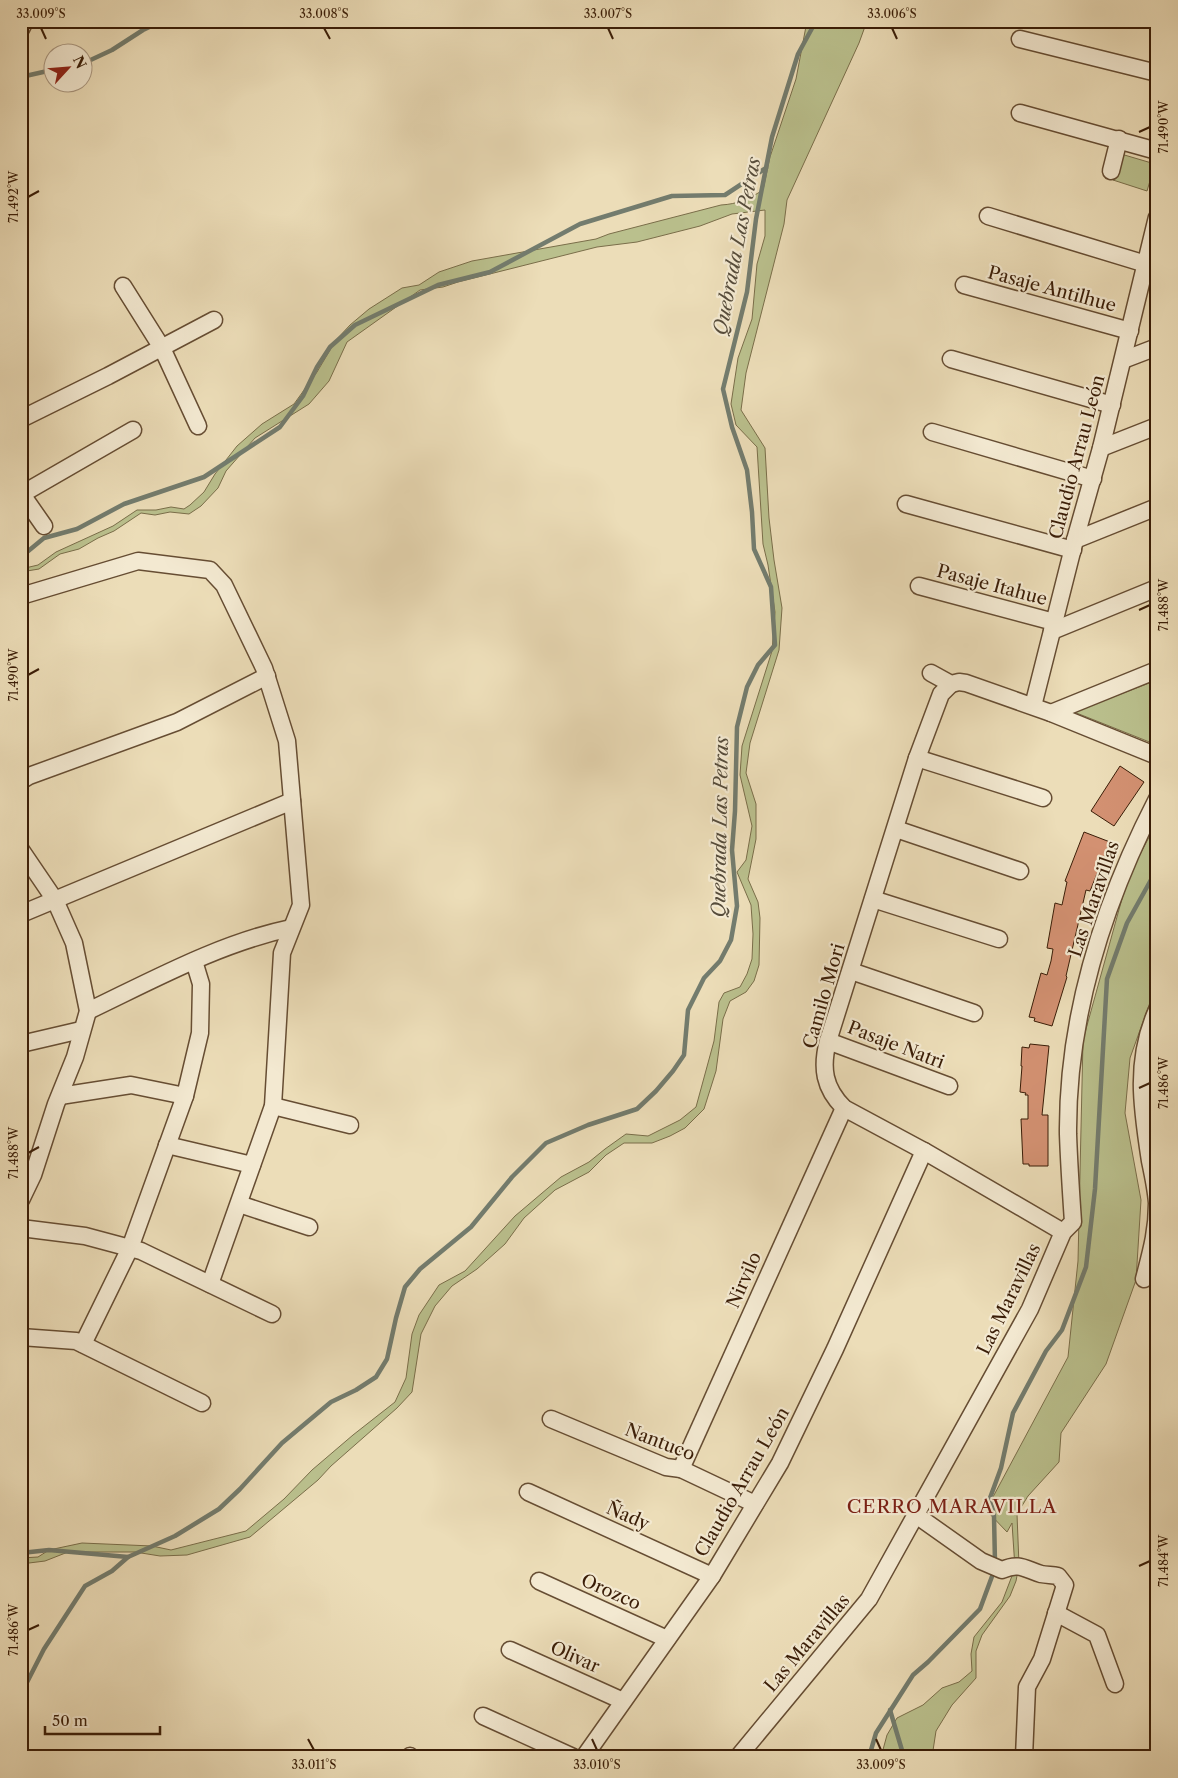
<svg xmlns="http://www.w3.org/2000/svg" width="1178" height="1778" viewBox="0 0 1178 1778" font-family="'Libre Caslon Text',serif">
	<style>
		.green { fill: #bac08d; stroke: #7a6e4a }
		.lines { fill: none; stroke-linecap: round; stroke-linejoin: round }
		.stream { stroke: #737c6e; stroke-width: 4.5 }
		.building { fill: #d39172; stroke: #3a1d07 }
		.minor-casing { stroke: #664d33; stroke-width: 19 }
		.minor { stroke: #f3e9d1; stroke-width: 16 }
		.ticks { fill: none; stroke: #3a1d07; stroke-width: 2 }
		.labels { text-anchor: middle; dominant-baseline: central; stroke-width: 4.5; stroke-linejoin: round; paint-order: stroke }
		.street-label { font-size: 18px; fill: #3a1d07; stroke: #f3e9d1 }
		.water-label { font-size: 19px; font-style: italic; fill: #564c3b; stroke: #f3e9d1 }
		.neighbourhood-label { font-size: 19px; letter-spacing: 1px; fill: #7a1f14; stroke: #f3e9d1 }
		.neatline { fill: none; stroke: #3a1d07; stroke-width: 2 }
		.ticks-label { font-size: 12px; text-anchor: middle; fill: #3a1d07 }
	</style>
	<rect width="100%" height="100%" fill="#ecddb8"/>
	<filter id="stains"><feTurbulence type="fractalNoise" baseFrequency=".004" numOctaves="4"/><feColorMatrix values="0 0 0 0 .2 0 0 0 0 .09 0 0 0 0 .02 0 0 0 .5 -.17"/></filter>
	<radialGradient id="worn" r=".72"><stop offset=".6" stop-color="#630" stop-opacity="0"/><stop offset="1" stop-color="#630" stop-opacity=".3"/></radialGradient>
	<!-- green -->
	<g class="green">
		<path d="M 807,21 L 867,21 L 859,43 L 787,200 L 784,224 L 746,373 L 741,410 L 765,448 L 769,518 L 774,560 L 782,608 L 779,650 L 750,743 L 746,773 L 756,804 L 756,839 L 748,879 L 758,902 L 760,918 L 759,965 L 754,981 L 746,992 L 730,1001 L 723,1019 L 716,1071 L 704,1109 L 685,1128 L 670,1136 L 652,1143 L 624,1143 L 606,1155 L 589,1172 L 555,1190 L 524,1218 L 505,1244 L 477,1269 L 452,1286 L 435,1306 L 421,1334 L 412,1392 L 397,1408 L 331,1466 L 318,1480 L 250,1537 L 187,1555 L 160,1556 L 135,1552 L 68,1552 L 45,1561 L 21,1564 L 21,1558 L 38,1557 L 49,1550 L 82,1543 L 152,1546 L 171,1550 L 246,1531 L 284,1499 L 312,1470 L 353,1435 L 395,1402 L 406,1378 L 412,1334 L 419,1315 L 439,1285 L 465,1271 L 515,1216 L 561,1177 L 589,1162 L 605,1149 L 626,1134 L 648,1136 L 680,1120 L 696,1107 L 714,1041 L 719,1002 L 724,993 L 740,987 L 747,974 L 752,959 L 753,934 L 751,905 L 737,872 L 746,860 L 752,826 L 740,775 L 742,746 L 772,651 L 775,612 L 768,565 L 763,544 L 757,447 L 736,425 L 731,404 L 738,358 L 752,319 L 757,264 L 765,236 L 765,210 L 732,214 L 700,226 L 637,242 L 597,247 L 458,282 L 443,287 L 420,290 L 347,342 L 329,381 L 309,404 L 255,438 L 226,471 L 218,488 L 201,506 L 189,514 L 170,512 L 155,515 L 141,513 L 114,531 L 98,538 L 79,549 L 60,554 L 39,569 L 21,572 L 21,569 L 38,565 L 56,552 L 113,526 L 137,510 L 156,510 L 171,507 L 184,509 L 190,505 L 204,492 L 215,474 L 237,446 L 262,424 L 294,404 L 317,372 L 336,340 L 350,325 L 369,309 L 402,288 L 419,285 L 439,272 L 472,261 L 596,239 L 609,234 L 721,205 C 738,204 749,199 763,190 L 770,157 L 796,79 Z"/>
		<polygon points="1121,154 1155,164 1147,191 1113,180"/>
		<polygon points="1157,680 1157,745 1074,712"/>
		<polygon points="1157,822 1157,983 1130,1058 1125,1113 1141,1200 1136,1280 1106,1364 1061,1433 1059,1462 1028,1496 1017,1514 1019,1565 1016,1581 1010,1596 982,1635 976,1651 976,1678 952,1705 936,1731 932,1757 881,1757 887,1735 897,1718 923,1705 942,1688 959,1682 972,1671 971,1654 974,1637 1002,1602 1015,1568 1012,1523 1007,1532 986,1510 1068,1357 1078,1261 1083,1040 1128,877"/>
	</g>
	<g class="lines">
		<!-- stream -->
		<g class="stream">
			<polyline points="82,64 112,50 143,30 162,21"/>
			<polyline points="21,77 52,70"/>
			<polyline points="21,557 44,538 77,529 124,504 204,477 280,427 303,396 317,367 330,347 355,325 438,285 490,272 580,224 672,196 725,195 766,168"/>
			<polyline points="21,1553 49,1550 128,1557"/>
			<polyline points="995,1563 994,1516 990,1498 1001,1468 1013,1413 1046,1351 1062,1330 1086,1267 1095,1189 1107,979 1127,923 1157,869"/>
			<polyline points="21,1694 44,1649 85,1586 112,1571 128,1557 175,1536 219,1509 240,1489 282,1443 331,1402 356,1390 376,1377 387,1359 396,1318 405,1287 420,1269 471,1227 512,1177 546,1143 588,1125 637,1109 656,1091 673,1071 684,1055 688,1010 704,978 720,961 731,940 737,906 732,850 735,811 737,727 747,687 758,665 775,645 771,587 754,549 752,512 747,470 732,427 723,389 747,292 756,219 772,137 798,54 816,21"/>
			<polyline points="890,1710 904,1757"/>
			<polyline points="869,1757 876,1733 913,1675 928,1662 980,1609 994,1571"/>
		</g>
	</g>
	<!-- building -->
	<g class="building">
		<polygon points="1120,766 1144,782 1114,826 1091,811"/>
		<polygon points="1084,832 1110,842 1090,891 1086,890 1066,976 1067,977 1052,1026 1034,1021 1035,1018 1029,1017 1041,973 1047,975 1051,961 1053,949 1047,948 1055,903 1062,905 1067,882 1065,881"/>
		<polygon points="1030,1044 1049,1046 1042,1115 1048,1115 1048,1166 1029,1166 1029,1164 1023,1164 1021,1119 1028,1119 1028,1095 1025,1095 1026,1093 1020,1092 1022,1066 1021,1066 1022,1047 1029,1048"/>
	</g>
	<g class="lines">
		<defs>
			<g id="minor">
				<polyline points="21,29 25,21"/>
				<polyline points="1020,39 1157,73"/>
				<polyline points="1020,113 1157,151"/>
				<polyline points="1111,171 1119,139"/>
				<polyline points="988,216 1146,264 1155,260"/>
				<polyline points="964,285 1130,331"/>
				<polyline points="123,286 162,348 198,426"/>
				<polyline points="951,359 1112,405"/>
				<polyline points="1123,360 1157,347"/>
				<polyline points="21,419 108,376 214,320"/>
				<polyline points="932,432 1093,479"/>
				<polyline points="1101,448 1157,426"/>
				<polyline points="21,493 44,526"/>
				<polyline points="22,494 133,430"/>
				<polyline points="906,504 1073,550"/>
				<polyline points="1075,540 1157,507"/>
				<polyline points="919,586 1054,622"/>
				<polyline points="21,596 138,561 210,570 224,585 264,668 287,741 301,905 282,953 273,1106 210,1284"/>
				<polyline points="1052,631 1157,588"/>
				<polyline points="931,673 951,684 959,682 966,683 1051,713 1157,756"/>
				<path d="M 951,684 L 941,694 L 917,758 L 828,1041 C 821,1068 824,1088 844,1108 L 924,1151 L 1063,1232"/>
				<polyline points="1033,706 1075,540 1101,448 1157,217"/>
				<polyline points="1051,713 1157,670"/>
				<polyline points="917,758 1043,798"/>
				<polyline points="21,781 29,776 177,722 267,676"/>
				<polyline points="896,829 1020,871"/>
				<polyline points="21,850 55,900 74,943 88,1011 75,1057 56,1104 33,1175 21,1200"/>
				<polyline points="873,899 999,939"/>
				<polyline points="21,914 292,801"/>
				<polyline points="851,971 974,1013"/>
				<path d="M 88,1011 C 153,980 220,943 291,928"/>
				<polyline points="828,1041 949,1086"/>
				<polyline points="21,1044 81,1030"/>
				<polyline points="60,1096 131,1085 185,1096"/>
				<polyline points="273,1106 350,1125"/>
				<polyline points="167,1145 252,1165"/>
				<polyline points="239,1204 309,1227"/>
				<polyline points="21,1228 85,1236 141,1251 272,1314"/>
				<path d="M 1144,1279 C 1151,1252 1157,1232 1157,1203 C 1156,1189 1153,1175 1150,1161 C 1142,1109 1134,1061 1157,1010"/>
				<polyline points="21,1337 76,1341 202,1403"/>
				<polyline points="83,1344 130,1248 185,1096 200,1033 201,984 194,961"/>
				<polyline points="551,1419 666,1467 681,1469 755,1504"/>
				<polyline points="681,1469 844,1108"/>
				<polyline points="528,1492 712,1576"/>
				<path d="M 916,1515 L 981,1561 L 1002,1570 C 1019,1562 1025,1569 1041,1574 C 1047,1575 1053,1575 1058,1576 L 1065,1585 L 1042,1659 L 1027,1687 L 1024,1757"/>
				<polyline points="539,1581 667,1639"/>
				<polyline points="1056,1613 1097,1635 1115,1684"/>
				<polyline points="510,1650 623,1701"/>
				<polyline points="483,1716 573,1757"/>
				<polyline points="410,1756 411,1757"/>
				<polyline points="584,1757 712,1576 780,1463 835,1349 924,1151"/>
				<path d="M 738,1757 L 869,1599 L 1030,1309 L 1063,1232 L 1073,1222 C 1071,1193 1069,1163 1068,1134 C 1067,1016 1104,902 1157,799"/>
			</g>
		</defs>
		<!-- minor casing -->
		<use href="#minor" class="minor-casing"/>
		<!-- minor -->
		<use href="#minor" class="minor"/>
	</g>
	<!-- ticks -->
	<path class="ticks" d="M 41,28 L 46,39M 324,28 L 330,39M 608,28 L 613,39M 892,28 L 897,39M 1139,132 L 1150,127M 28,197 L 39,191M 1139,610 L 1150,605M 28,675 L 39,669M 1139,1088 L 1150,1083M 28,1153 L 39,1147M 1139,1566 L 1150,1561M 28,1630 L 39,1625M 308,1739 L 314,1750M 592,1739 L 597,1750M 876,1739 L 881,1750"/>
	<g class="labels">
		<!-- street labels -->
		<g class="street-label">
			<text transform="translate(1052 289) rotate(15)">Pasaje Antilhue</text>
			<text transform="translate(1077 457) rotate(-75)">Claudio Arrau León</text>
			<text transform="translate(992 585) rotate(15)">Pasaje Itahue</text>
			<text transform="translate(1094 899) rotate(-71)">Las Maravillas</text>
			<text transform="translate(824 996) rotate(-74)">Camilo Mori</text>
			<text transform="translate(896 1045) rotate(21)">Pasaje Natri</text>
			<text transform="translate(744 1280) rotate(-66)">Nirvilo</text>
			<text transform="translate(1009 1299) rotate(-64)">Las Maravillas</text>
			<text transform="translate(660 1442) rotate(21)">Nantuco</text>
			<text transform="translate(742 1482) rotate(-60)">Claudio Arrau León</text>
			<text transform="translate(628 1516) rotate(24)">Ñady</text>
			<text transform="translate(611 1592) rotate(24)">Orozco</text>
			<text transform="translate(807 1643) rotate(-50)">Las Maravillas</text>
			<text transform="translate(575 1657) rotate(24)">Olivar</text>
		</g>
		<!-- water labels -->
		<g class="water-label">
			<text transform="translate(737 246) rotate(-79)">Quebrada Las Petras</text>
			<text transform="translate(720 827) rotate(-89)">Quebrada Las Petras</text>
		</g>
		<!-- neighbourhood labels -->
		<g class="neighbourhood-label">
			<text x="952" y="1506">CERRO MARAVILLA</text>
		</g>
	</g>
	<!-- margin -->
	<rect width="1178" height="1778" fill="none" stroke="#ecddb8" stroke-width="55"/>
	<!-- north arrow -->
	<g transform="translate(68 68) rotate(64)"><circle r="24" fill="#f3e9d1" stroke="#a99780"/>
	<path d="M0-4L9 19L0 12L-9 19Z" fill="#8f2418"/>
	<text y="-8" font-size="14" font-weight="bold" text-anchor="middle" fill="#3a1d07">N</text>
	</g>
	<!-- scale -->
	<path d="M45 1726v8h115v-8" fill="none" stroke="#3a1d07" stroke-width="2.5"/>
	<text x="52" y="1726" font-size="15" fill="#3a1d07" stroke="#f3e9d1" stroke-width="4" paint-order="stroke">50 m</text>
	<rect x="28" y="28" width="1122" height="1722" class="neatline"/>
	<g class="ticks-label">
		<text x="41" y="18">33.009°S</text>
		<text x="324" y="18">33.008°S</text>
		<text x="608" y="18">33.007°S</text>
		<text x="892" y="18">33.006°S</text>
		<text transform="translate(1164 127) rotate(-90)" y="4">71.490°W</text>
		<text transform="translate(14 197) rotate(-90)" y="4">71.492°W</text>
		<text transform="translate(1164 605) rotate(-90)" y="4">71.488°W</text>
		<text transform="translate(14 675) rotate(-90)" y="4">71.490°W</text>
		<text transform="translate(1164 1083) rotate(-90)" y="4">71.486°W</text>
		<text transform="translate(14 1153) rotate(-90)" y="4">71.488°W</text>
		<text transform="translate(1164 1561) rotate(-90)" y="4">71.484°W</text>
		<text transform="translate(14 1630) rotate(-90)" y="4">71.486°W</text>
		<text x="314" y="1769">33.011°S</text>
		<text x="597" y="1769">33.010°S</text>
		<text x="881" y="1769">33.009°S</text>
	</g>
	<rect width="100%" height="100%" filter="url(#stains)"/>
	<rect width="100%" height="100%" fill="url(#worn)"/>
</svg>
